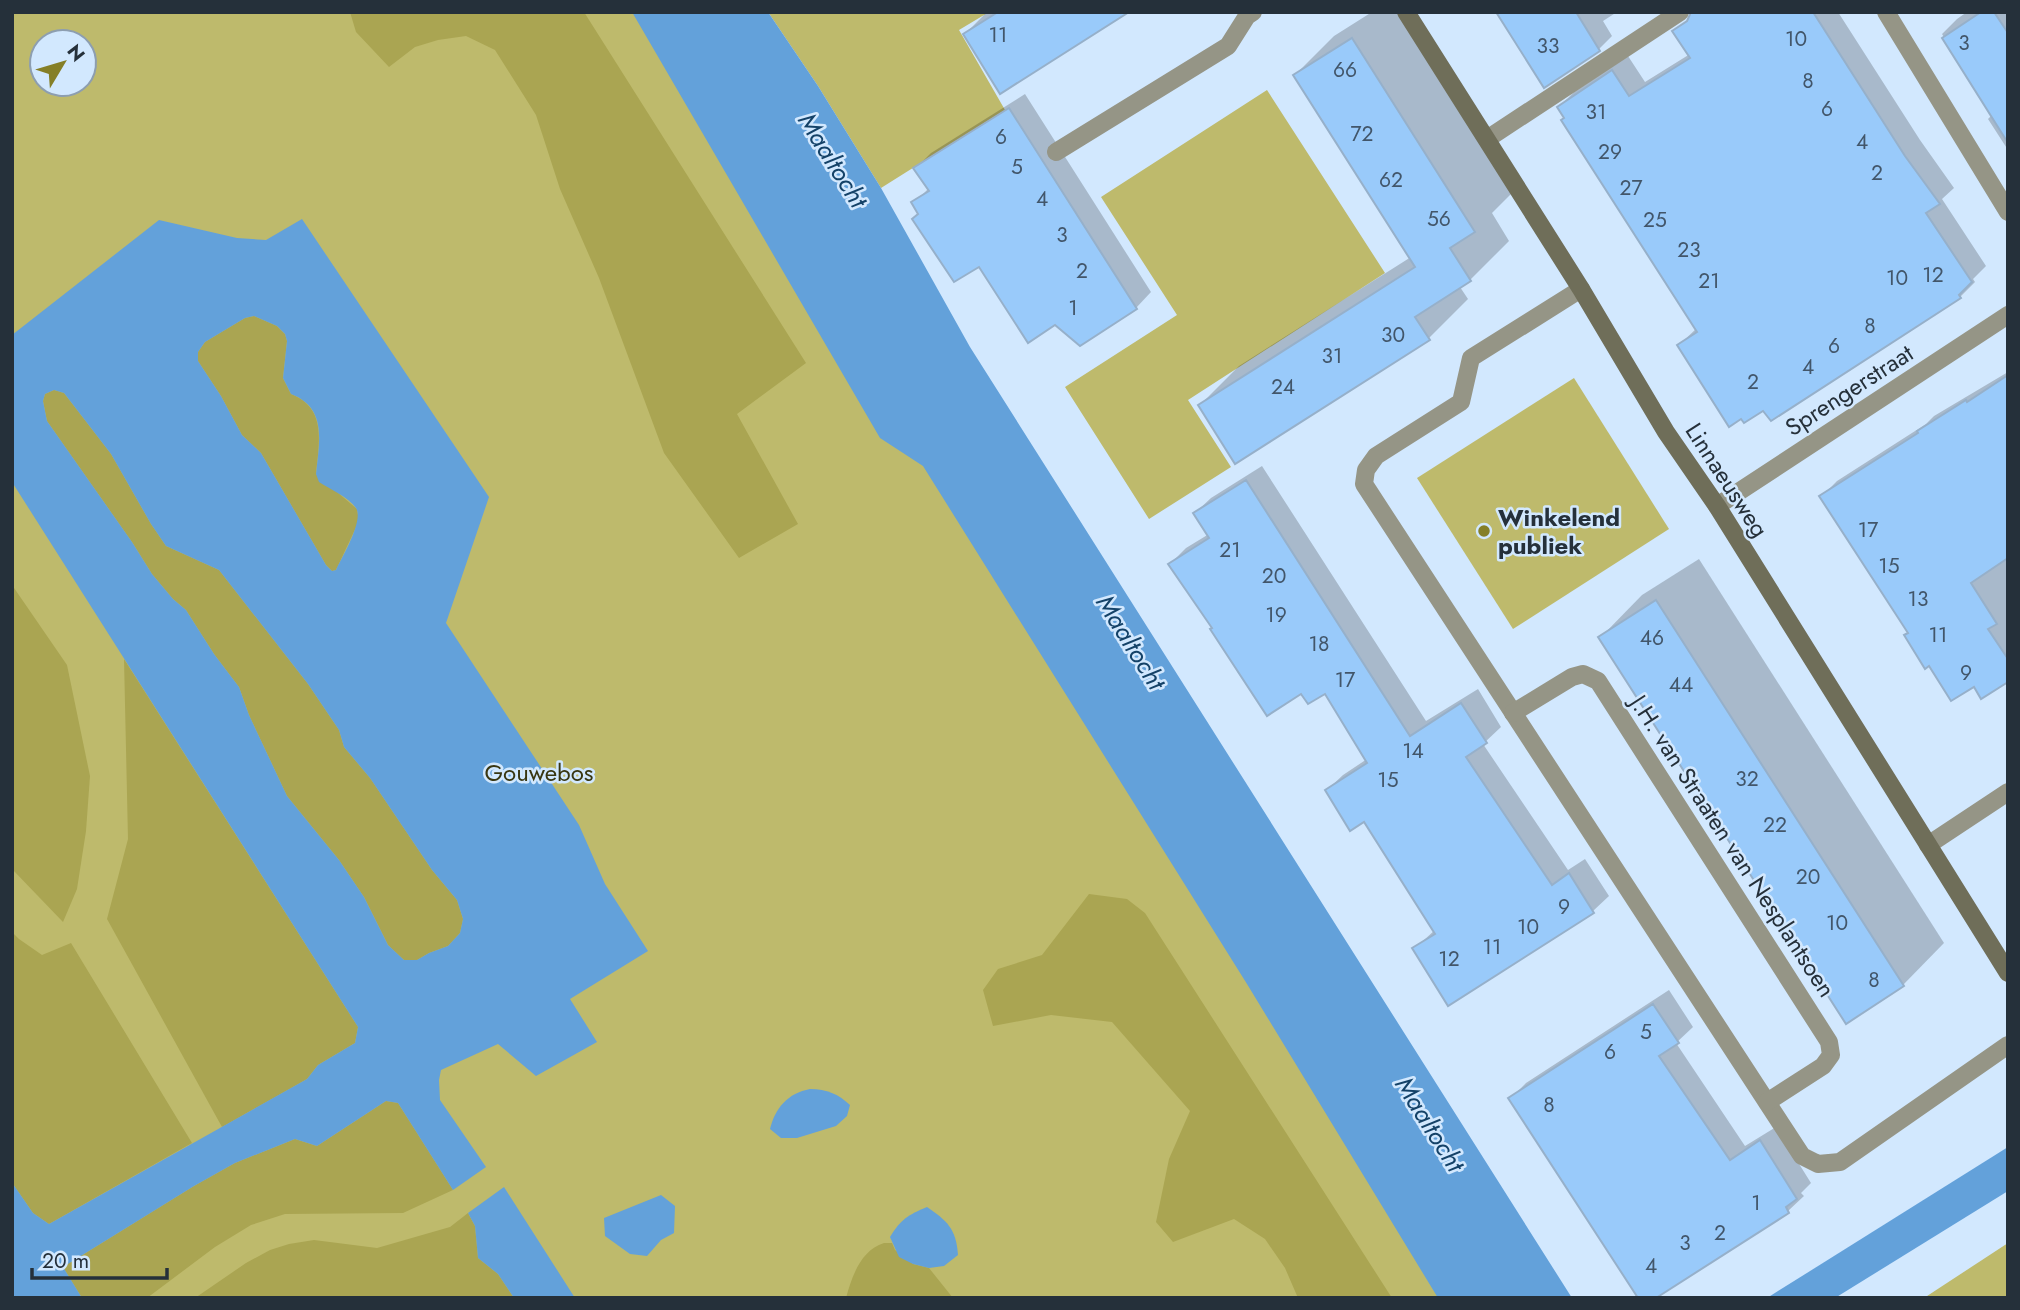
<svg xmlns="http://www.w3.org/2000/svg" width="2020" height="1310" viewBox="0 0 2020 1310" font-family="Jost,sans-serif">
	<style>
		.green { fill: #beba6c; fill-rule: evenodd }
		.forest { fill: #aaa552 }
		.water { fill: #63a1da; fill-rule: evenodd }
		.shadow { fill: #0003 }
		.building { fill: #99cafa; stroke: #96b0ca; stroke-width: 2 }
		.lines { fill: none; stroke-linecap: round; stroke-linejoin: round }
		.lane { stroke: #959586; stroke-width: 18 }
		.street { stroke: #959586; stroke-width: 18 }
		.secondary { stroke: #6f6e59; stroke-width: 18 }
		.poi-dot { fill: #857f27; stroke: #d2e8fe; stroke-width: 2.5 }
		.labels { text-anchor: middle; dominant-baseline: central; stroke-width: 5; stroke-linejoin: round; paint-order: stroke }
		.number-label { font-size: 21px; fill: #42566a }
		.street-label { font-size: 24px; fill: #25303a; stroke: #d2e8fe }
		.poi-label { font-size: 24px; font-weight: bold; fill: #25303a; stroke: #d2e8fe; text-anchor: start }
		.park-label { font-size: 24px; fill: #383611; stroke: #d2e8fe }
		.water-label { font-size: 26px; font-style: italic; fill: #144268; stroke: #d2e8fe }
	</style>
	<rect width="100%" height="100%" fill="#d2e8fe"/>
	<!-- green -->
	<g class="green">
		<path d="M 12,12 L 681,12 L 1495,1298 L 12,1298 ZM 42,42 L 84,42 L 84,84 L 42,84 Z"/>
		<polygon points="768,12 989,12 959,30 1005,110 881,188 818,86"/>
		<polygon points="1267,90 1385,273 1188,400 1231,467 1149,519 1065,387 1177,315 1101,197"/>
		<polygon points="1574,378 1669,529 1513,629 1417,478"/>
		<polygon points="2008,1243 2008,1298 1924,1298"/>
	</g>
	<!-- forest -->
	<g class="forest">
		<polygon points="350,12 584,12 806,363 737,414 798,524 739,558 664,453 599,278 560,189 536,115 495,50 466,36 438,40 415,47 389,67 356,32"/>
		<path d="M 254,316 L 277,326 L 285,334 L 287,341 L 283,378 L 291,394 C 327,408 319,442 316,474 L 357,509 L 359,521 L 336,570 L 332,571 L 326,565 L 261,453 L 242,435 L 221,396 L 198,361 L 198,352 L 205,342 L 245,318 Z"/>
		<polygon points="54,390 64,393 111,454 151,524 166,546 219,570 308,684 339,730 344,747 370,778 432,870 457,900 463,919 460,933 448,946 429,953 417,960 404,960 388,945 364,897 339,860 287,796 249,715 239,687 214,654 186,610 173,599 152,574 132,542 47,421 43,401 45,394"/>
		<polygon points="12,585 67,665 90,776 86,831 77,889 63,922 12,869"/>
		<polygon points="124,659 358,1027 355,1043 318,1065 307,1079 222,1127 107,919 128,839"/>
		<polygon points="1089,894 1127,899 1145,913 1392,1298 1298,1298 1285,1268 1265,1239 1234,1219 1173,1242 1156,1222 1169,1159 1190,1111 1112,1022 1051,1015 993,1026 983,990 998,969 1042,955"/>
		<polygon points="12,932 19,939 42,955 71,943 192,1143 49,1224 33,1213 13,1184 12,1179"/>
		<polygon points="386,1101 398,1103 453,1190 403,1213 285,1214 251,1225 215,1247 147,1298 82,1298 63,1267 194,1186 235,1163 295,1139 317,1146"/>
		<polygon points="468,1213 475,1226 478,1258 498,1274 514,1298 195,1298 246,1263 270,1250 289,1244 314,1240 377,1248 450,1227"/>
		<path d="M 884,1243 L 892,1243 L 895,1250 L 913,1264 L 929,1268 L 953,1298 L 846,1298 C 852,1276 861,1250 884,1243 Z"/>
	</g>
	<!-- water -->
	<g class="water">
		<polygon points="632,12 768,12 818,86 881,188 970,347 1572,1298 1438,1298 1247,984 923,466 880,438"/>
		<path d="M 302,219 L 489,497 L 446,623 L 579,825 L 605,884 L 648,951 L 570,999 L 597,1042 L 536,1076 L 498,1044 L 441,1070 L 439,1080 L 440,1100 L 486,1167 L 453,1190 L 398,1103 L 386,1101 L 317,1146 L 295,1139 L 235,1163 L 194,1186 L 63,1267 L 82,1298 L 12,1298 L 12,1179 L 13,1184 L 33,1213 L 49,1224 L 307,1079 L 318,1065 L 355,1043 L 358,1027 L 12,482 L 12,335 L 159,220 L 237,238 L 266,240 ZM 254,316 L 277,326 L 285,334 L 287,341 L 283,378 L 291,394 C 328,408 319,443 316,474 L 319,482 C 330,489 348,497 356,508 C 364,521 342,557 336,570 L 332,571 L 326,565 L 261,453 L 242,435 L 221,396 L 198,361 L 198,352 L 205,342 L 245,318 ZM 54,390 L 64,393 L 111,454 L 151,524 L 166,546 L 219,570 L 308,684 L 339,730 L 344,747 L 370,778 L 432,870 L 457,900 L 463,919 L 460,933 L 448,946 L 429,953 L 417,960 L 404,960 L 388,945 L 364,897 L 339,860 L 287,796 L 249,715 L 239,687 L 214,654 L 186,610 L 173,599 L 152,574 L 132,542 L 47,421 L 43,401 L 45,394 Z"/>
		<path d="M 810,1089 C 827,1089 838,1094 850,1105 L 847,1116 L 836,1126 L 797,1138 L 781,1138 L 770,1129 C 775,1108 788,1093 810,1089 Z"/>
		<polygon points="2008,1147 2008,1191 1835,1298 1767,1298"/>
		<polygon points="504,1187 575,1298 514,1298 498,1274 478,1258 475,1226 468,1213"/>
		<polygon points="661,1195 675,1206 674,1233 661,1240 647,1256 630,1254 605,1236 604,1218"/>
		<path d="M 927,1207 C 947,1221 956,1228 958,1255 L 944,1266 L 929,1268 L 913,1264 L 899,1257 L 890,1237 C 901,1219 908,1215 927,1207 Z"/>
	</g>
	<!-- shadow -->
	<g class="shadow">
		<polygon points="987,12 1126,12 965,34"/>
		<polygon points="1372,12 1399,12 1513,192 1492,213 1509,241 1470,280 1460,287 1468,299 1429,338 1236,461 1200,405 1239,366 1411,257 1295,75 1334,36"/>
		<polygon points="1498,12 1617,12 1603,21 1612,36 1599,49 1545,85"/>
		<polygon points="1724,12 1838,12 1920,140 1954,188 1942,199 1986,266 1973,279 1975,282 1960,297 1763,409 1679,345 1697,328 1559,107 1574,92 1628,56 1645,82 1690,54"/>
		<polygon points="1967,12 2008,12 2008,150 1988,119 1992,115 1942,34 1957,19"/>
		<polygon points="1025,94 1151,292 1136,308 980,264 920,213 914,203 929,188 915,169 931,153"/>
		<polygon points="2008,372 2008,680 1909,632 1822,496 1837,481 1926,424 1934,416"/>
		<polygon points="1262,466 1426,721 1478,689 1501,727 1483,744 1568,870 1585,859 1609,896 1593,911 1449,1003 1414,949 1435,930 1364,820 1327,790 1343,775 1367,759 1325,692 1302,691 1214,628 1170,564 1186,548 1209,534 1195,513 1211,498"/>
		<polygon points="1699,559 1944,943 1903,985 1601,637 1642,595"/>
		<polygon points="1669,990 1693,1027 1676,1043 1745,1146 1776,1127 1811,1183 1801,1193 1804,1196 1788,1211 1653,1298 1511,1098 1526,1083"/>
	</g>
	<!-- building -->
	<g class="building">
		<polygon points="998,12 1129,12 1000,94 963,34"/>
		<polygon points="1496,12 1576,12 1600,51 1544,88"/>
		<polygon points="1691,12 1813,12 1905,156 1940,204 1926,213 1972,282 1959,295 1961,298 1771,421 1763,411 1744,423 1741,419 1729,427 1677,345 1697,332 1561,120 1564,118 1557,107 1612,70 1629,96 1690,58 1672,31 1687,21"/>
		<polygon points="1981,12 1994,12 2008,33 2008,143 1942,38"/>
		<polygon points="1352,38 1475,232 1450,248 1471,281 1415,317 1430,340 1235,464 1198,405 1415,267 1293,75"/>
		<polygon points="1009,108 1137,309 1080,346 1055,325 1028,343 979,267 954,282 912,219 918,214 911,202 929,191 913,168"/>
		<polygon points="2008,375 2008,558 1971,583 1997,624 1988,629 2008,659 2008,682 1981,699 1974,687 1951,701 1929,666 1925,669 1904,635 1908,633 1819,496 1918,433 1917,431 1966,400 1967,402"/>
		<polygon points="1246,480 1410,736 1461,703 1487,743 1466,757 1552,885 1569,873 1594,913 1448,1006 1412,948 1435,934 1364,822 1350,831 1325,790 1367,763 1325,694 1308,704 1301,694 1267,716 1210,629 1212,628 1168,564 1209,538 1193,513"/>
		<polygon points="1656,600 1904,986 1846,1024 1598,637"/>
		<polygon points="1653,1004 1679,1043 1659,1056 1730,1160 1760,1140 1797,1199 1786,1207 1789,1213 1656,1298 1638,1298 1508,1098"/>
	</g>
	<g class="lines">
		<!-- lane -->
		<polyline class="lane" points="1487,139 1680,12"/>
		<!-- street -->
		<g class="street">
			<polyline points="1886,12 2008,212"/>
			<polyline points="1056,152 1228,46 1247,16 1253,12"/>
			<polyline points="1581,289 1471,358 1461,402 1376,456 1366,470 1364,484 1802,1156 1818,1164 1840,1162 2008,1045"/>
			<polyline points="1717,506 2008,315"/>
			<polyline points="1513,713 1572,677 1583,674 1598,681 1829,1042 1831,1055 1823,1066 1767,1102"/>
			<polyline points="1928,845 2008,792"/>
		</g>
		<!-- secondary -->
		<polyline class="secondary" points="1406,12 1581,289 1666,432 1717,506 2008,973"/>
	</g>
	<!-- markers -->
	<circle class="poi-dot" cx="1484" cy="531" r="7"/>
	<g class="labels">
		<!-- number labels -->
		<g class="number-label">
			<text x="998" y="35">11</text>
			<text x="1796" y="39">10</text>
			<text x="1964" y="43">3</text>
			<text x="1548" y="46">33</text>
			<text x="1345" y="70">66</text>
			<text x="1808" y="81">8</text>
			<text x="1827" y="109">6</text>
			<text x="1596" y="112">31</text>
			<text x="1362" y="134">72</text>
			<text x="1001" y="137">6</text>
			<text x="1862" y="142">4</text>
			<text x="1610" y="152">29</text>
			<text x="1017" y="167">5</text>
			<text x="1877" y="173">2</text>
			<text x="1391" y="180">62</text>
			<text x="1631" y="188">27</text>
			<text x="1042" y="199">4</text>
			<text x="1439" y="219">56</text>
			<text x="1655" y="220">25</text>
			<text x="1062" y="235">3</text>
			<text x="1689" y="250">23</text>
			<text x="1082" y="271">2</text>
			<text x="1933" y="275">12</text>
			<text x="1897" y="278">10</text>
			<text x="1709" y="281">21</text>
			<text x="1073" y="308">1</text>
			<text x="1870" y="326">8</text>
			<text x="1393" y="335">30</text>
			<text x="1834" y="346">6</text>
			<text x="1332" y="356">31</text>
			<text x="1808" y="367">4</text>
			<text x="1753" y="382">2</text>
			<text x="1283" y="387">24</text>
			<text x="1868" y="530">17</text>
			<text x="1230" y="550">21</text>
			<text x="1889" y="566">15</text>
			<text x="1274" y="576">20</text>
			<text x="1918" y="599">13</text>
			<text x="1276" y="615">19</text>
			<text x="1938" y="635">11</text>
			<text x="1652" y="638">46</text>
			<text x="1319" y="644">18</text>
			<text x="1966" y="673">9</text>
			<text x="1345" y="680">17</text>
			<text x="1681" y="685">44</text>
			<text x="1413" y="751">14</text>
			<text x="1747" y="779">32</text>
			<text x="1388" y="780">15</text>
			<text x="1775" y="825">22</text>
			<text x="1808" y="877">20</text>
			<text x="1564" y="907">9</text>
			<text x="1837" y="923">10</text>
			<text x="1528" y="927">10</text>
			<text x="1492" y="947">11</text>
			<text x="1449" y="959">12</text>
			<text x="1874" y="980">8</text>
			<text x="1646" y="1032">5</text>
			<text x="1610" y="1052">6</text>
			<text x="1549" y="1105">8</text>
			<text x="1756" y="1203">1</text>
			<text x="1720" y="1233">2</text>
			<text x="1685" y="1243">3</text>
			<text x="1651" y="1266">4</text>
		</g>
		<!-- street labels -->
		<g class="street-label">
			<text transform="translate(1849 390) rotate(-33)">Sprengerstraat</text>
			<text transform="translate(1727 480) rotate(57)">Linnaeusweg</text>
			<text transform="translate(1733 846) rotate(57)">J.H. van Straaten van Nesplantsoen</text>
		</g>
		<!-- poi labels -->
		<g class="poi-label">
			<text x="1498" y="517">Winkelend<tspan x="1498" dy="28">publiek</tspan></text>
		</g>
		<!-- park labels -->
		<g class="park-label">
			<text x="539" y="772">Gouwebos</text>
		</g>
		<!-- water labels -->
		<g class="water-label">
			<text transform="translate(833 160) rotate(58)">Maaltocht</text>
			<text transform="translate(1131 642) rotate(58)">Maaltocht</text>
			<text transform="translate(1430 1124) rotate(58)">Maaltocht</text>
		</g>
	</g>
	<!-- border -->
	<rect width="2020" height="1310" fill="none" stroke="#25303a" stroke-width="28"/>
	<!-- north arrow -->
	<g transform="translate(63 63) rotate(52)"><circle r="33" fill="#d2e8fe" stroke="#8d9eb0" stroke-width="2"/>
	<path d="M0-5L12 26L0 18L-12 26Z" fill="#857f27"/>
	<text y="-10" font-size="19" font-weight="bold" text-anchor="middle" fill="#25303a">N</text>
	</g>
	<!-- scale -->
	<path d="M32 1268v10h135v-10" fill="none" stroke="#25303a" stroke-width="3.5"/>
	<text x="42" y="1268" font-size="21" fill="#25303a" stroke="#d2e8fe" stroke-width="5" paint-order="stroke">20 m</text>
</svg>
